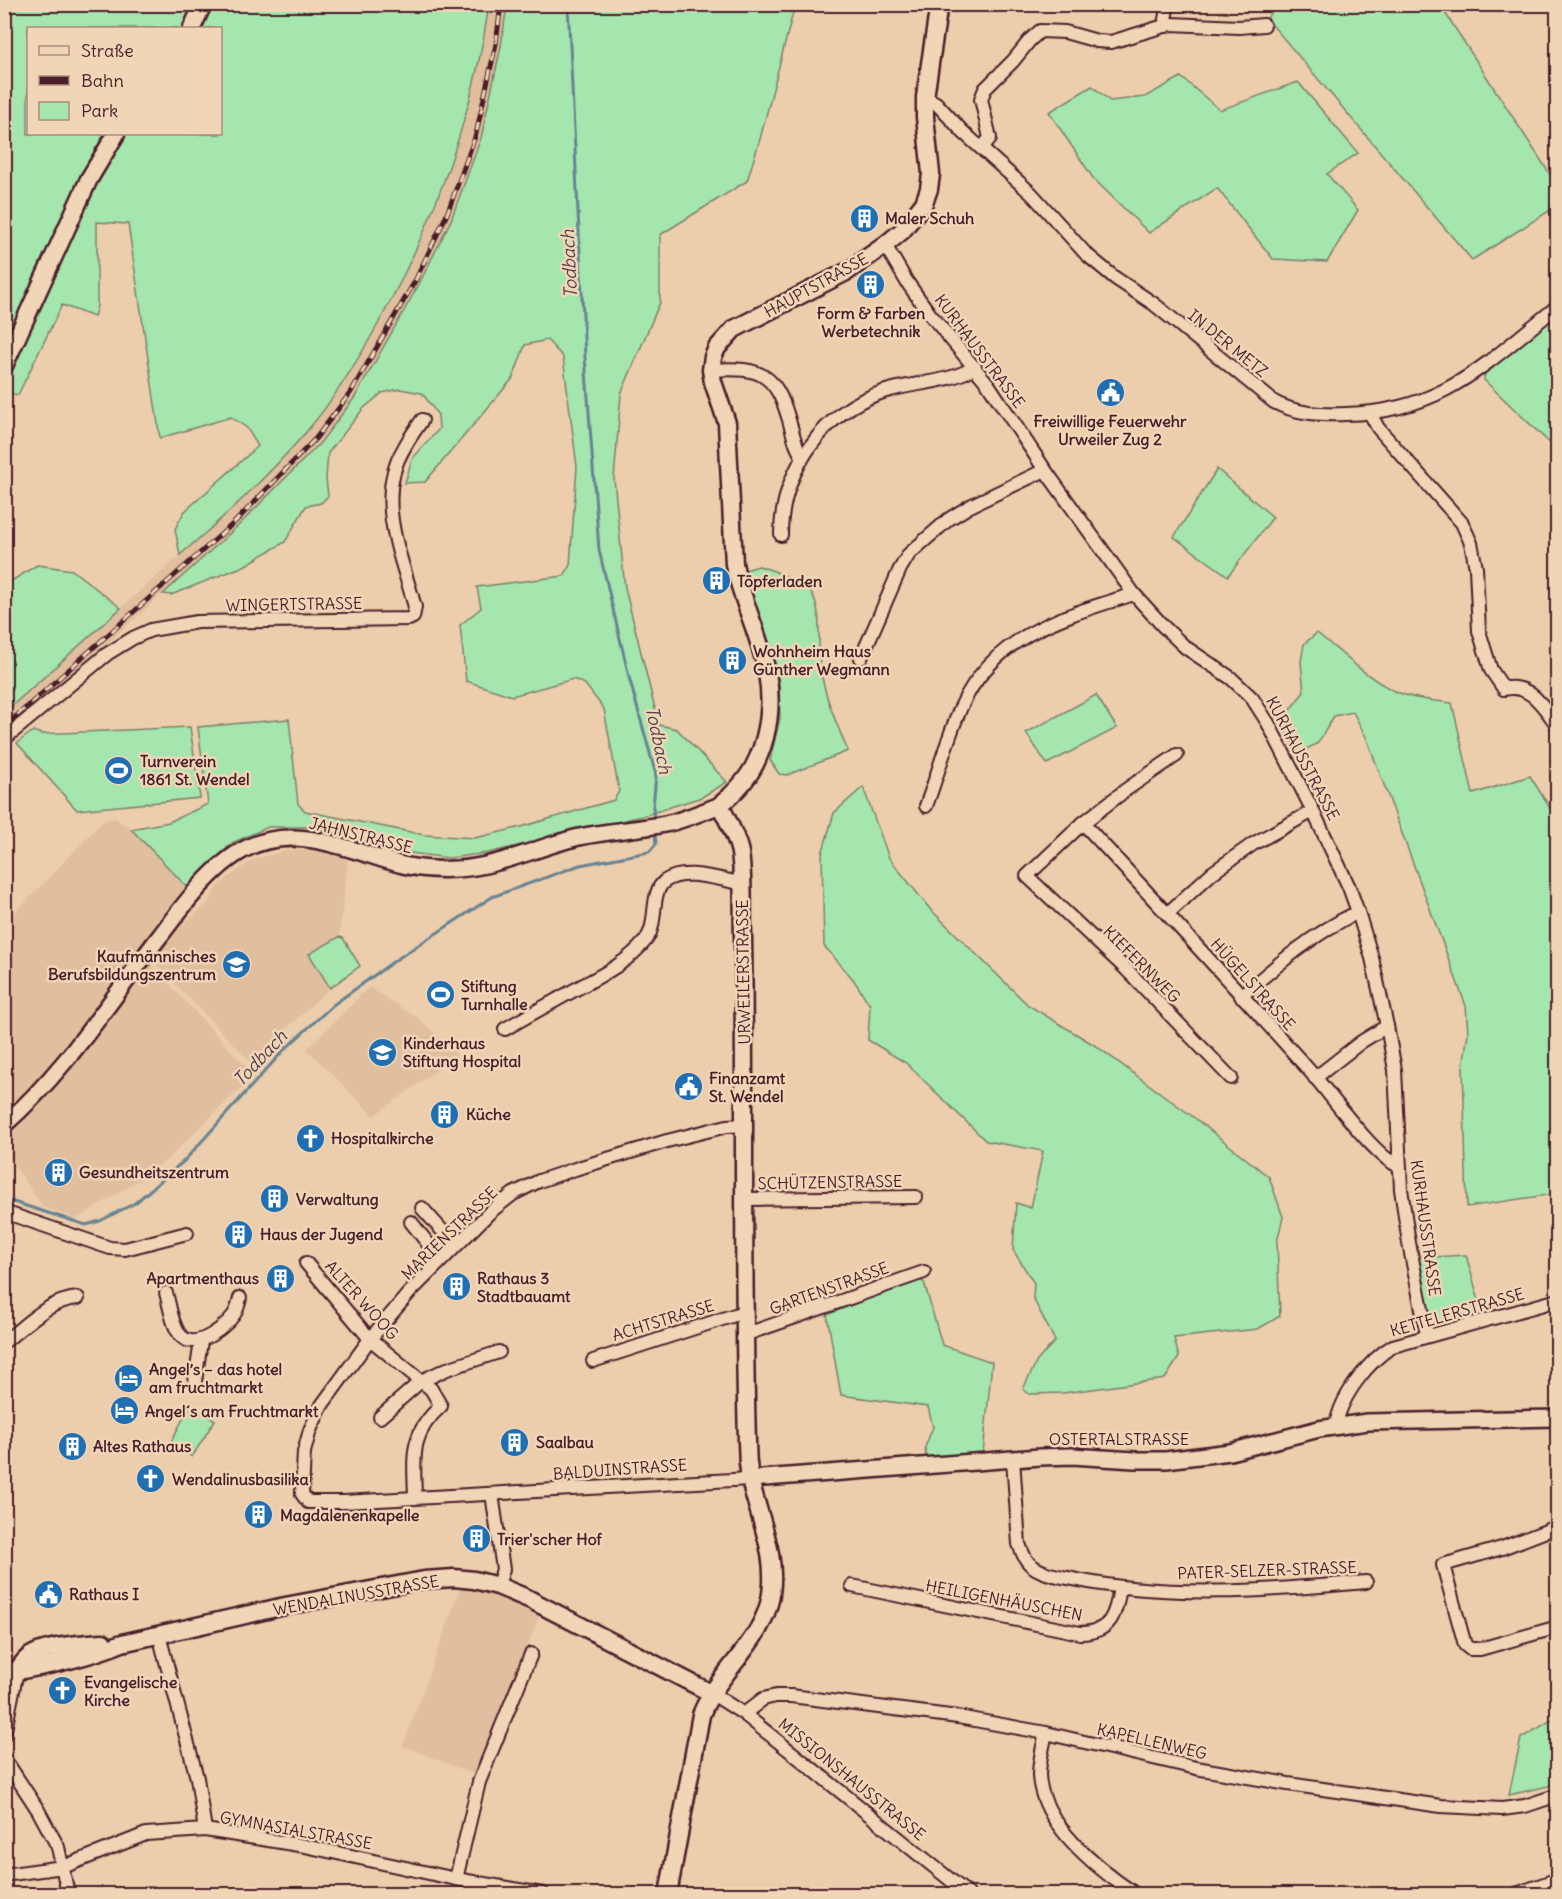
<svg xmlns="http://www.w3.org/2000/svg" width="1562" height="1899" viewBox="0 0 1562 1899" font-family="Delius,sans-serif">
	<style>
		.built { fill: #e0be9e }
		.green { fill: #a5e5ae; stroke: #78826c; stroke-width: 1.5; fill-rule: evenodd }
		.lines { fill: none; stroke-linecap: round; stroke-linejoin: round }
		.stream { stroke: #668393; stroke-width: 3 }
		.minor-casing { stroke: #4a1f2b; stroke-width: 16 }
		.tertiary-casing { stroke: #4a1f2b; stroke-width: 20 }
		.secondary-casing { stroke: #4a1f2b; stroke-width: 21 }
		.minor { stroke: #f0d5b7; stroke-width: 12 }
		.tertiary { stroke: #f0d5b7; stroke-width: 15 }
		.secondary { stroke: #f0d5b7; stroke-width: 16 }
		.rail-casing { stroke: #4a1f2b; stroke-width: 5 }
		.rail { stroke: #f0d5b7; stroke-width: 3; stroke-dasharray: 9; stroke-linecap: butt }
		.labels { text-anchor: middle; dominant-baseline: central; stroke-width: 5; stroke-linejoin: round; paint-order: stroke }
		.poi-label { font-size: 16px; font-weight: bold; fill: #4a1f2b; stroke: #f0d5b7; text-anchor: start }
		.street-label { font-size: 16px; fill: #4a1f2b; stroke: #f0d5b7 }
		.water-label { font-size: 18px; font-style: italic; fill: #53404e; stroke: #f0d5b7 }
	</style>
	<rect width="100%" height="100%" fill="#eccdac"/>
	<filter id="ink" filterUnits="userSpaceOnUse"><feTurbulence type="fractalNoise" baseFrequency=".0167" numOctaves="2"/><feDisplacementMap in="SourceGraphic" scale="12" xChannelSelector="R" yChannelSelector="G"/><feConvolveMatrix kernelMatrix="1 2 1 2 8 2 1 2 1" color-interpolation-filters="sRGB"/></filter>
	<g filter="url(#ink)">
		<!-- built -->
		<g class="built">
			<polygon points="489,5 507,5 501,46 481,138 451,220 418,286 355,397 320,443 240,524 5,735 4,712 228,513 307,430 342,385 404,277 435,208 462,130 484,41"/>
			<polygon points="115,818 131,829 188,888 139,952 254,1075 165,1161 144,1177 77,1219 43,1207 5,1152 4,924 103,821"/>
			<polygon points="288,850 319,850 348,860 339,937 309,954 330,988 251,1062 147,955 207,904 221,883 254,859"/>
			<polygon points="369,987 419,1019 457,1055 374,1116 307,1049"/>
			<polygon points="460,1589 486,1592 540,1614 476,1775 403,1746"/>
		</g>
		<!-- green -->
		<g class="green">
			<path d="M 4,5 L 489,5 C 473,115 435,220 382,317 C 360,357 336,397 307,431 C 268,476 225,517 180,555 L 175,529 L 184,512 L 258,446 L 247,428 L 231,417 L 160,438 L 128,224 L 97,222 L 97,306 L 94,317 L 62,305 L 18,395 L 5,392 L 4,294 L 8,285 L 4,280 ZM 28,28 L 220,28 L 220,134 L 28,134 Z"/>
			<polygon points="507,5 795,5 760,139 747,181 660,235 660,302 621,394 614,479 625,588 659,725 677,729 727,782 702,797 642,816 488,853 449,858 403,852 313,827 268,827 232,843 188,888 131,829 169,822 208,804 198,727 289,719 298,804 305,811 425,835 475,838 521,827 614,800 619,791 604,709 585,684 573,679 512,696 466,681 460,625 481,608 477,587 564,576 570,565 577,467 563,357 547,340 525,345 513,378 425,482 405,483 412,459 439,429 438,415 422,393 400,389 382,393 363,409 328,453 326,478 328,496 321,503 306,506 285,542 244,566 171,595 163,594 240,524 320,443 355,397 418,286 451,220 481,138 501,46"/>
			<polygon points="1274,5 1440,5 1557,185 1557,206 1472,260 1267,19"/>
			<polygon points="1181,77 1220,110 1298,82 1358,153 1327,174 1358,210 1327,262 1273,259 1217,188 1149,233 1093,178 1049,112 1092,86 1110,101 1145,97"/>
			<polygon points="1557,312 1557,450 1484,380 1485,371"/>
			<polygon points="1217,469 1273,517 1228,576 1174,537"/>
			<polygon points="37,565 72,570 121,608 5,712 5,585"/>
			<path d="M 759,566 C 773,570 804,582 812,594 C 824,614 816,649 821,672 C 826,700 837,725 848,751 L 787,775 L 779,774 L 770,760 L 780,718 L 779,682 L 745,573 L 745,570 Z"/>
			<polygon points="1557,607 1558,607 1557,670 1555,670 1551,608"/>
			<path d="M 1317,633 C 1341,652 1369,680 1397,692 C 1413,699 1434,701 1452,703 L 1473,794 L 1530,776 L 1557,819 L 1557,1212 L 1553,1194 L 1467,1207 L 1463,1066 L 1468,1033 L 1466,1006 L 1367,739 L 1353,712 L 1334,716 L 1318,743 L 1299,753 L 1287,734 L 1284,717 L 1304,692 L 1301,662 L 1304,644 Z"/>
			<polygon points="1096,695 1117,728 1047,764 1026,733"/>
			<polygon points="190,727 200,798 77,810 17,743 33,731 41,734"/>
			<polygon points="863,787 889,858 930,909 1028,1005 1096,1046 1196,1119 1269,1177 1283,1217 1277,1242 1280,1316 1258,1329 1174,1338 1179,1357 1165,1379 1063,1393 1029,1394 1023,1389 1037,1361 1055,1341 1033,1298 1034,1283 1013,1250 1016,1203 1031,1208 1043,1151 986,1141 906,1063 868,1040 870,1005 853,979 824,946 822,854 834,813"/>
			<polygon points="339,937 343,938 360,966 330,988 309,954"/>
			<polygon points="1466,1255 1483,1315 1439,1327 1430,1321 1418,1258"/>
			<polygon points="916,1279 924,1282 942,1345 992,1362 983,1453 926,1457 925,1447 933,1427 928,1407 841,1395 827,1315"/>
			<polygon points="190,1405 215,1420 192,1457 172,1442 172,1440"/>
			<polygon points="1557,1717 1557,1784 1509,1795 1521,1738"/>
		</g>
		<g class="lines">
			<!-- stream -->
			<g class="stream">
				<polyline points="568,4 585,357 599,550 630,681 656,775 653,807 654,822"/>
				<polyline points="4,1199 86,1225 100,1221 135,1203 185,1160 284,1050 333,1005 397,959 492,897 580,865 649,852 656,844 655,832"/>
			</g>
			<defs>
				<g id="minor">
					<polyline points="1166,26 1165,19 1168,4"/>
					<path d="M 925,97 L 936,103 L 963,132 L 1032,194 L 1086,254 L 1115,278 L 1154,304 L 1274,402 C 1296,414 1321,415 1346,414 C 1443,412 1486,363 1558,306"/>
					<polyline points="982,148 990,138 981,99 985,89 1013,61 1030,40 1040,31 1065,32 1097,41 1111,42 1171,24 1239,27 1264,25"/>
					<polyline points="885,245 907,282 929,313 988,384 1045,470 1134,594 1164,627 1185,647 1231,678 1252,698 1268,723 1313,811 1349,887 1358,912 1372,958 1387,1026 1395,1070 1401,1189 1409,1243 1427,1335"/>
					<path d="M 711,370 C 764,366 777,375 791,427 C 794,437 796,449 803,457"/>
					<path d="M 1370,413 L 1378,428 L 1462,523 L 1471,543 L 1476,568 L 1479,631 L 1491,670 L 1504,689 C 1530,682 1544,708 1558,726"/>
					<path d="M 781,535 C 781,473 823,411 883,392 C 913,382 947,384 975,367"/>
					<polyline points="861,658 900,569 909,554 949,519 970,506 1045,470"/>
					<path d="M 4,739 L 107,654 L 133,638 L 151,630 L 197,622 L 409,619 L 413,617 L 415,607 C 401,555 374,498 404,448 C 409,438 416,429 422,420"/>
					<polyline points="1177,755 1127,789 1083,823 1027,876 1126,969 1231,1078"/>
					<path d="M 926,806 C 938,774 947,739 961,707 C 994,634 1065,616 1134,594"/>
					<path d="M 1083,823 C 1161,907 1239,991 1315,1077 C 1333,1098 1376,1158 1399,1166"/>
					<polyline points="1167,914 1212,873 1253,844 1313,811"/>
					<path d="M 1241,996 C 1278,964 1314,933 1358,912"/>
					<path d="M 505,1029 C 529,1015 553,1002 578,988 C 602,975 627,963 645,941 C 659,925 649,893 665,881 C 685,867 719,880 741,883"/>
					<polyline points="1315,1078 1361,1042 1387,1026"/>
					<polyline points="744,1125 727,1126 667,1141 575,1169 539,1181 513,1194 490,1212 409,1293 370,1339 322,1405 310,1430 304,1452 302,1494 308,1502 344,1502 750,1479"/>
					<polyline points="744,1199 916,1197"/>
					<polyline points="422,1208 455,1245"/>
					<polyline points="4,1212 110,1248 125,1249 187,1233"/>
					<polyline points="411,1222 441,1260"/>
					<path d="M 306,1263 L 370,1339 L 431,1389 L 441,1406 C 409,1434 414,1458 415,1497"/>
					<path d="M 166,1293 C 170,1306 172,1327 182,1337 C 197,1351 229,1325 236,1311 C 238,1307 239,1302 240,1298"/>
					<polyline points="744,1335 924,1272"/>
					<path d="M 4,1342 C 26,1325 49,1300 78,1298"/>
					<polyline points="593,1361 744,1312"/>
					<polyline points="195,1382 201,1341"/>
					<polyline points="380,1417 421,1381 447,1369 499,1352"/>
					<path d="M 1336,1426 C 1340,1397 1369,1360 1393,1346 L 1558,1300"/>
					<path d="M 1013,1459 L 1019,1544 C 1022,1551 1024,1559 1030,1564 C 1041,1574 1059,1576 1073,1579 C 1168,1599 1269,1591 1366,1582"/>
					<polyline points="492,1494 503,1569 498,1586"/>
					<polyline points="1554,1528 1502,1548 1443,1565 1465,1645 1470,1649 1480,1649 1558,1627"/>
					<path d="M 852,1586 L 1080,1633 C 1111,1633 1116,1614 1120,1587"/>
					<polyline points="159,1635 197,1778 205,1830"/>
					<polyline points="711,1693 744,1714 968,1894"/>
					<polyline points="744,1714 763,1699 776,1696 791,1696 958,1717 1046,1733 1196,1768 1288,1784 1441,1806 1502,1809 1525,1806 1558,1795"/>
					<path d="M 1046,1733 C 1043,1747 1039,1761 1039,1775 C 1041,1824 1098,1869 1135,1894"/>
					<polyline points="4,1735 17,1671"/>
					<polyline points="4,1758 38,1810 58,1847 68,1894"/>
					<polyline points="4,1875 63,1867 146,1834 205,1830 305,1846 456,1879 543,1894"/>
					<polyline points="456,1879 479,1782 531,1654"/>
					<polyline points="1516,1894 1558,1879"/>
				</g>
				<g id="tertiary">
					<path d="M 4,1125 C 66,1071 110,1000 160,936 C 182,907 212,866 245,849 C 297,822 352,852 403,865 C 420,869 439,870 457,869 C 497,867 536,848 575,838 C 605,831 635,830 665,824 C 684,820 702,812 720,805"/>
					<polyline points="750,1479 1040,1457 1072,1456 1134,1460 1166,1460 1230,1452 1319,1429 1367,1422 1558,1418"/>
				</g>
				<g id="secondary">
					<polyline points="192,28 203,4"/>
					<polyline points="4,366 89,179 116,134"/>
					<path d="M 17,1671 C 21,1665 25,1659 30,1656 C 45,1646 85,1643 103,1642"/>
					<path d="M 4,1673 C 44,1667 85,1658 122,1643 L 285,1606 L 424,1580 L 454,1578 L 474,1580 L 498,1586 L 529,1599 L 711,1693"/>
					<path d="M 668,1894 L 701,1715 C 718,1671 764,1642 771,1594 C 777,1553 759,1519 750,1479 C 748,1467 747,1454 747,1442 C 744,1336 744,1231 744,1126 C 744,1063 744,1000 743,937 C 742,910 744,880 740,853 C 737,836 727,820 720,805 C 744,785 757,768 765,737 C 782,671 748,626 734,564 L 727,423 L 713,382 L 711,370 L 713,357 L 717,348 L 734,329 L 848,271 L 885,245 L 902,231 L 924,203 L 929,189 L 931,174 L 925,117 L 925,97 L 939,4"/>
				</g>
			</defs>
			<!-- minor casing -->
			<use href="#minor" class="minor-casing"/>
			<!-- tertiary casing -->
			<use href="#tertiary" class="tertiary-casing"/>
			<!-- secondary casing -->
			<use href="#secondary" class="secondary-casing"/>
			<!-- minor -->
			<use href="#minor" class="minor"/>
			<!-- tertiary -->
			<use href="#tertiary" class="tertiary"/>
			<!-- secondary -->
			<use href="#secondary" class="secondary"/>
			<defs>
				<polyline id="rail" points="4,727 236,521 316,438 351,392 415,281 447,214 476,134 496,44 501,4"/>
			</defs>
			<!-- rail casing -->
			<use href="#rail" class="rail-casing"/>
			<!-- rail -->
			<use href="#rail" class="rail"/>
		</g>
	</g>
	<!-- icons -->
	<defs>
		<symbol id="building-disc" viewBox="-11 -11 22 22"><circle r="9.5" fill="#1f6fb2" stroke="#f0d5b7"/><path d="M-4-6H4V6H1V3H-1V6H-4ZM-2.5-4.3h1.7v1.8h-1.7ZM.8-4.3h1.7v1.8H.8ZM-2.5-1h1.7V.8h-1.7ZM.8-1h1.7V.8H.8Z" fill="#fff"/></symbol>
		<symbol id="civic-disc" viewBox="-11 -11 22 22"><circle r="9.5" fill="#1f6fb2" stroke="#f0d5b7"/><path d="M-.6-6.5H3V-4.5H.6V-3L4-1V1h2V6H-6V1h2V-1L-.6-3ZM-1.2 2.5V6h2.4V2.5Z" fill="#fff"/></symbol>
		<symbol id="stadium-disc" viewBox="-11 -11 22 22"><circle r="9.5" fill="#1f6fb2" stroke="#f0d5b7"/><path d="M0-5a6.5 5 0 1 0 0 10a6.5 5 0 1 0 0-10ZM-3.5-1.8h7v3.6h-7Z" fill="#fff"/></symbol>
		<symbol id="school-disc" viewBox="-11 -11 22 22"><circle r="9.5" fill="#1f6fb2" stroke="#f0d5b7"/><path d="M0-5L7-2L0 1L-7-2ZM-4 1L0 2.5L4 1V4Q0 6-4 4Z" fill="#fff"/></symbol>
		<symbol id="church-disc" viewBox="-11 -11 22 22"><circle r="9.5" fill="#1f6fb2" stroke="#f0d5b7"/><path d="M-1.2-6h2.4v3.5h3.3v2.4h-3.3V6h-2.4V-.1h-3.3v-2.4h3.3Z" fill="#fff"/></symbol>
		<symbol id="hotel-disc" viewBox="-11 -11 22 22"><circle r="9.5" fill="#1f6fb2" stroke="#f0d5b7"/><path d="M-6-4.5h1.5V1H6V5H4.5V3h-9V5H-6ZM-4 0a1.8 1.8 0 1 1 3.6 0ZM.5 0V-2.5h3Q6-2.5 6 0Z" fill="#fff"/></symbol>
	</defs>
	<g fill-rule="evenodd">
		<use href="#building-disc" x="848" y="202" width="33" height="33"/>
		<use href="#building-disc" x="854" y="268" width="33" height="33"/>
		<use href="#civic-disc" x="1094" y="376" width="33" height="33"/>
		<use href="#building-disc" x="700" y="564" width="33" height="33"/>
		<use href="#building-disc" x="716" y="644" width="33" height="33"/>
		<use href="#stadium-disc" x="102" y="754" width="33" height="33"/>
		<use href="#school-disc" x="220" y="948" width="33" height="33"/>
		<use href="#stadium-disc" x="424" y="978" width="33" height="33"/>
		<use href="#school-disc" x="366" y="1036" width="33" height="33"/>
		<use href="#civic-disc" x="672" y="1070" width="33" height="33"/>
		<use href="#building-disc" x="428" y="1098" width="33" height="33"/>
		<use href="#church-disc" x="294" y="1122" width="33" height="33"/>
		<use href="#building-disc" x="42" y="1156" width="33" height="33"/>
		<use href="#building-disc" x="258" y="1182" width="33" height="33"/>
		<use href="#building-disc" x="222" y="1218" width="33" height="33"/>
		<use href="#building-disc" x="264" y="1262" width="33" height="33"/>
		<use href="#building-disc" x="440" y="1270" width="33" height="33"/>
		<use href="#hotel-disc" x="112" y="1362" width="33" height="33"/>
		<use href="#hotel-disc" x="108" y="1394" width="33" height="33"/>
		<use href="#building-disc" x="498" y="1426" width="33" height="33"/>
		<use href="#building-disc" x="56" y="1430" width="33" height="33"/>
		<use href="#church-disc" x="134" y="1462" width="33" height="33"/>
		<use href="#building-disc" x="242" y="1498" width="33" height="33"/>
		<use href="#building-disc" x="460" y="1522" width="33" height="33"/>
		<use href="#civic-disc" x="32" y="1578" width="33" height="33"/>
		<use href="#church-disc" x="46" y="1674" width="33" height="33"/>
	</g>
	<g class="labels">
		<!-- poi labels -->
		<g class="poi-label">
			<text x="885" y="218">Maler Schuh</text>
			<text x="871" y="313" text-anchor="middle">Form &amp; Farben<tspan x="871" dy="18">Werbetechnik</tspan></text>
			<text x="1110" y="421" text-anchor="middle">Freiwillige Feuerwehr<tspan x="1110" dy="18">Urweiler Zug 2</tspan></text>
			<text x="737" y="581">Töpferladen</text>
			<text x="753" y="651">Wohnheim Haus<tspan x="753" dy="18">Günther Wegmann</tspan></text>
			<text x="140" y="761">Turnverein<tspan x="140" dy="18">1861 St. Wendel</tspan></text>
			<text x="216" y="956" text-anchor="end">Kaufmännisches<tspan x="216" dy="18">Berufsbildungszentrum</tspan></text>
			<text x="461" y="986">Stiftung<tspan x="461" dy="18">Turnhalle</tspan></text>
			<text x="403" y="1043">Kinderhaus<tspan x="403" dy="18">Stiftung Hospital</tspan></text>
			<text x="709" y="1078">Finanzamt<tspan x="709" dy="18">St. Wendel</tspan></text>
			<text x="466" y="1114">Küche</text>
			<text x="331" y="1138">Hospitalkirche</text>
			<text x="79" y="1172">Gesundheitszentrum</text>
			<text x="296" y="1199">Verwaltung</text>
			<text x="260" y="1234">Haus der Jugend</text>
			<text x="259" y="1278" text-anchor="end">Apartmenthaus</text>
			<text x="477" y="1278">Rathaus 3<tspan x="477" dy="18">Stadtbauamt</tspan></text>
			<text x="149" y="1369">Angel’s – das hotel<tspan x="149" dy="18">am fruchtmarkt</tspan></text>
			<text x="145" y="1411">Angel´s am Fruchtmarkt</text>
			<text x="536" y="1442">Saalbau</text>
			<text x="93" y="1446">Altes Rathaus</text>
			<text x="172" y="1479">Wendalinusbasilika</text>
			<text x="280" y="1515">Magdalenenkapelle</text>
			<text x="497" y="1539">Trier'scher Hof</text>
			<text x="69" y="1594">Rathaus I</text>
			<text x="84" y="1682">Evangelische<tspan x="84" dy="18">Kirche</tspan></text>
		</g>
		<!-- street labels -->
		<g class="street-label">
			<text transform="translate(816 285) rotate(-29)">HAUPTSTRASSE</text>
			<text transform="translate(1228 343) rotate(39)">IN DER METZ</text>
			<text transform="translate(980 351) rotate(53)">KURHAUSSTRASSE</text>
			<text transform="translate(294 604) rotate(-1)">WINGERTSTRASSE</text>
			<text transform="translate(1303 758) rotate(62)">KURHAUSSTRASSE</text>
			<text transform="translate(361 835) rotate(14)">JAHNSTRASSE</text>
			<text transform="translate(1142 964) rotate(45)">KIEFERNWEG</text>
			<text transform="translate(743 972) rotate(-91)">URWEILERSTRASSE</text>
			<text transform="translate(1253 984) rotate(48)">HÜGELSTRASSE</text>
			<text transform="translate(830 1182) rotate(-1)">SCHÜTZENSTRASSE</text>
			<text transform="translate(1426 1228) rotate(82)">KURHAUSSTRASSE</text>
			<text transform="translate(449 1233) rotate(-44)">MARIENSTRASSE</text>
			<text transform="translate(829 1288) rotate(-20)">GARTENSTRASSE</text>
			<text transform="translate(362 1300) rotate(48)">ALTER WOOG</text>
			<text transform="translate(1457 1312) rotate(-16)">KETTELERSTRASSE</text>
			<text transform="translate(663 1320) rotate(-17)">ACHTSTRASSE</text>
			<text x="1119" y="1439">OSTERTALSTRASSE</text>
			<text transform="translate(620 1469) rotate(-4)">BALDUINSTRASSE</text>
			<text transform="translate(1267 1570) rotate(-2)">PATER-SELZER-STRASSE</text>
			<text transform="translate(356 1595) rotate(-10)">WENDALINUSSTRASSE</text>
			<text transform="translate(1004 1600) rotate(11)">HEILIGENHÄUSCHEN</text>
			<text transform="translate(1152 1741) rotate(13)">KAPELLENWEG</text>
			<text transform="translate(852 1779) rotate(39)">MISSIONSHAUSSTRASSE</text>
			<text transform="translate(296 1830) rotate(10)">GYMNASIALSTRASSE</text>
		</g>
		<!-- water labels -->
		<g class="water-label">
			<text transform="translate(569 264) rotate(-93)">Todbach</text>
			<text transform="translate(659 740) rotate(78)">Todbach</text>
			<text transform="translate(260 1058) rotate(-47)">Todbach</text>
		</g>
	</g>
	<!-- margin -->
	<rect width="1562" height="1899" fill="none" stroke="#f0d5b7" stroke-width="24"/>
	<rect x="12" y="12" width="1538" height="1875" fill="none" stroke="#4a1f2b" stroke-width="2" filter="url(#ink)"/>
	<!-- legend -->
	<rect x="27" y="27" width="195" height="108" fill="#f0d5b7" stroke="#ae8c7f" stroke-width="1.5"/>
	<rect x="39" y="46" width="30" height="9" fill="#f0d5b7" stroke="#ae8c7f" stroke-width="1.5"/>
	<text x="81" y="57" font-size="18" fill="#4a1f2b">Straße</text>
	<rect x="39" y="76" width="30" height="9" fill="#4a1f2b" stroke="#ae8c7f" stroke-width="1.5"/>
	<text x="81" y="87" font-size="18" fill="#4a1f2b">Bahn</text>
	<rect x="39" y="102" width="30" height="18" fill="#a5e5ae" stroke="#ae8c7f" stroke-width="1.5"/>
	<text x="81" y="117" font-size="18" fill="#4a1f2b">Park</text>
</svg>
